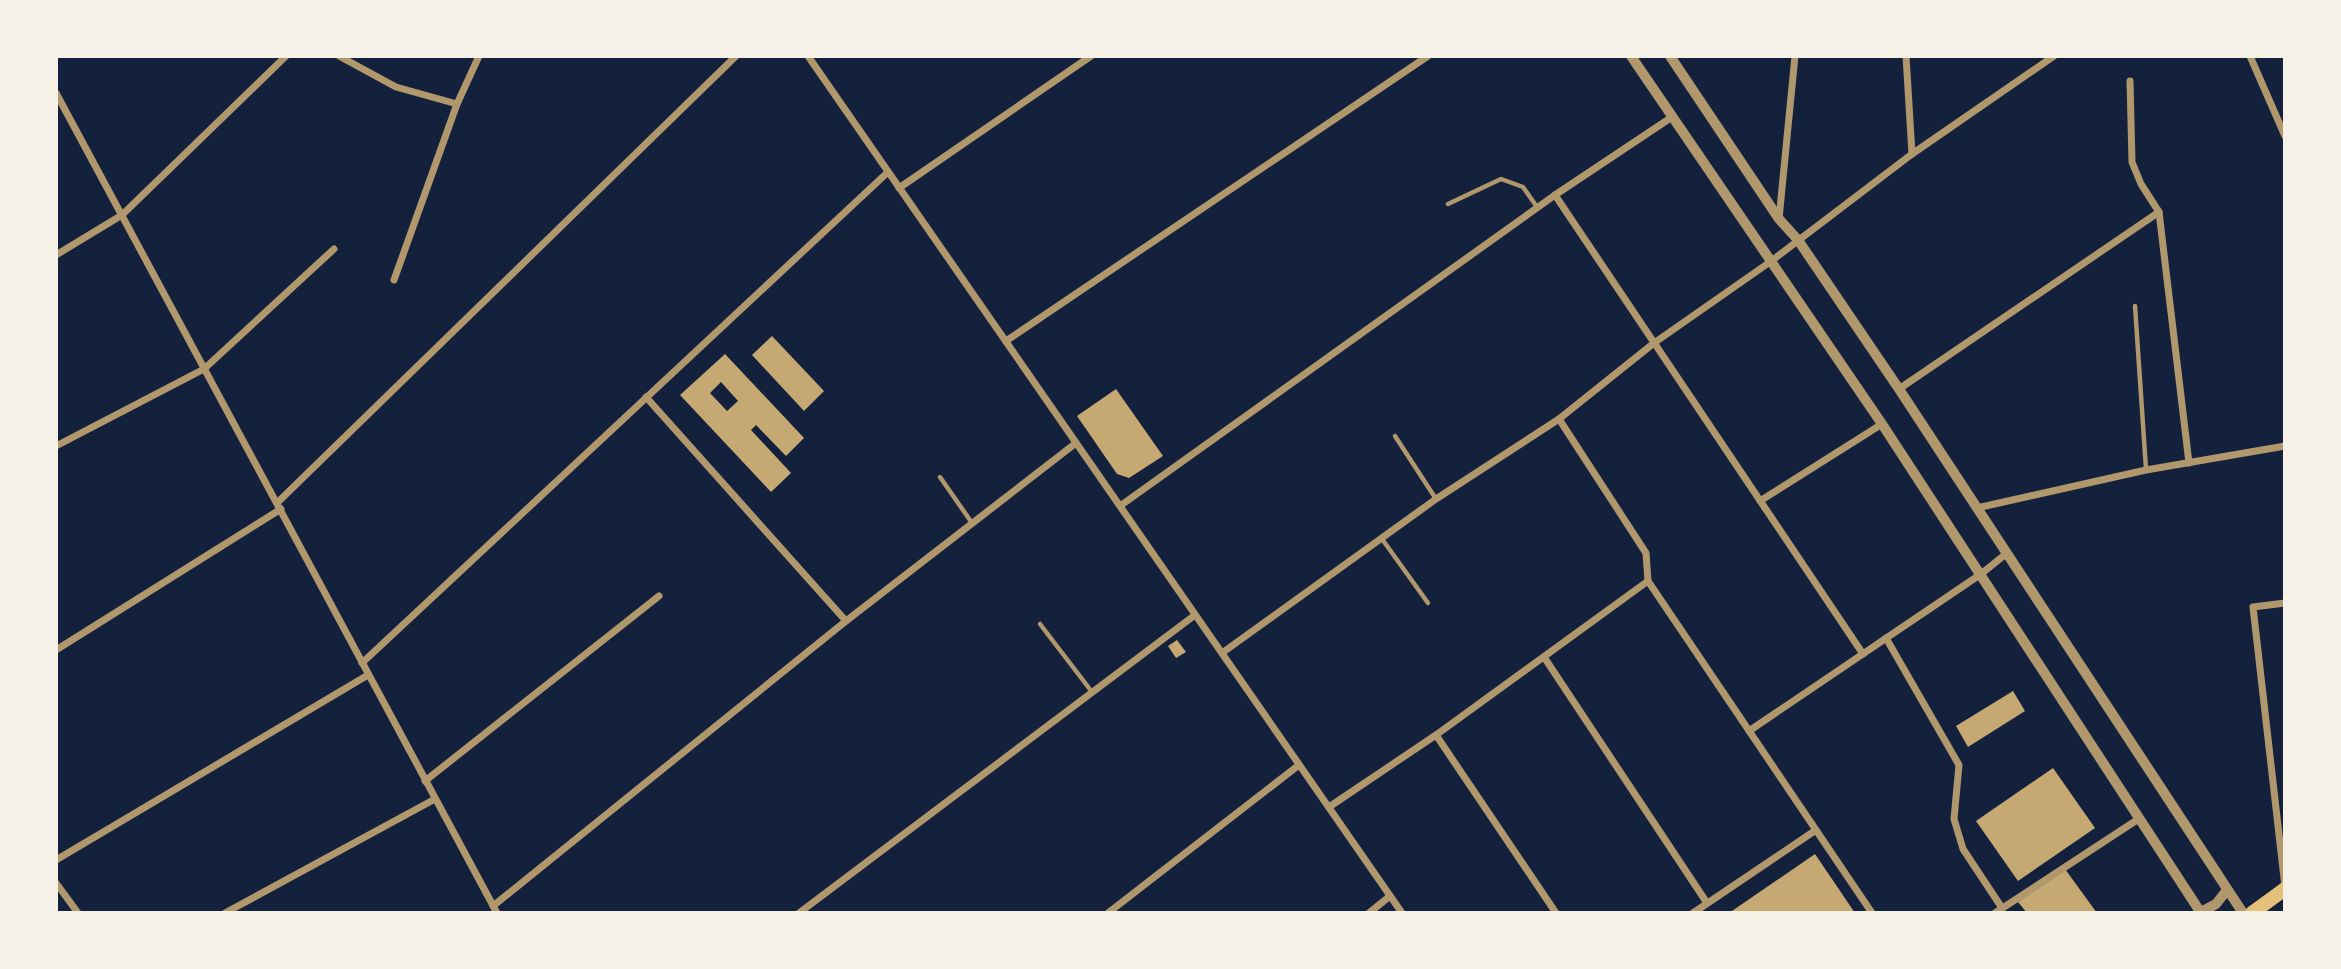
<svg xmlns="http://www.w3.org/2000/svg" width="2341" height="969" viewBox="0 0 2341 969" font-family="'Titillium Web',sans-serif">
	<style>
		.building { fill: #c6a872; fill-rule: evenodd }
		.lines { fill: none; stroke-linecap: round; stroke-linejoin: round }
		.service { stroke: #b1986c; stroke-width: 4.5 }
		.minor { stroke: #b1986c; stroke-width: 7 }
		.tertiary { stroke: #b1986c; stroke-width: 10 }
		.primary { stroke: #e5c07b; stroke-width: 14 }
	</style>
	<rect width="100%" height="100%" fill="#14213d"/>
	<!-- building -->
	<g class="building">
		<polygon points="772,336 824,391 804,411 752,355"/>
		<path d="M 725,354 L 804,438 L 786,456 L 756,425 L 751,430 L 791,473 L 771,492 L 680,395 ZM 721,382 L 738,401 L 727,411 L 710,393 Z"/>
		<polygon points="1116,389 1163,456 1129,478 1117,474 1077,416"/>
		<polygon points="1177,640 1186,652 1176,658 1168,646"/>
		<polygon points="2013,691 2025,711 1968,747 1956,726"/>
		<polygon points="2053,768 2095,828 2018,881 1976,821"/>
		<polygon points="1815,854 1855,913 1729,913"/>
		<polygon points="2065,869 2097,913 2027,913 2018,902"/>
	</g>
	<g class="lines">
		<!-- service -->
		<g class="service">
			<polyline points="1448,204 1501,179 1523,187 1537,207"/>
			<polyline points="2135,306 2146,469"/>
			<polyline points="1395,436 1436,499"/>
			<polyline points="940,477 972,523"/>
			<polyline points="1382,539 1428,603"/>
			<polyline points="1040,624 1092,692"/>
		</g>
		<!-- minor -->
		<g class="minor">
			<polyline points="339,56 396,87 457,104"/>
			<polyline points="808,56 1402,913"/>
			<polyline points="1906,56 1912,154"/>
			<polyline points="2250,56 2285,136"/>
			<polyline points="2130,81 2132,162 2141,184 2159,212 2189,463"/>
			<polyline points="56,93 497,913"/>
			<polyline points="899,188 1091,56"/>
			<polyline points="1555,195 1863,654"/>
			<polyline points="1779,219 1795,56"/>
			<polyline points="56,255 122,215 286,56"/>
			<polyline points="394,280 457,104 479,56"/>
			<polyline points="1006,341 1428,56"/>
			<polyline points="1899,389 2159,212"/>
			<polyline points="646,397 846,621"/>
			<polyline points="56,446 204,369 334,249"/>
			<polyline points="1760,501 1882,424"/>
			<polyline points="277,503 736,56"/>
			<polyline points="1120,506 1555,195 1672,117"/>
			<polyline points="1977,508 2146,470 2285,446"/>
			<polyline points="1648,581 1872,913"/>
			<polyline points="2285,603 2253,607 2285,887"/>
			<polyline points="1886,638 1959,765 1954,819 1963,849 2002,908"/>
			<polyline points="56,650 281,509"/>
			<polyline points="1222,653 1436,499 1559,419 1654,343 1770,262 1912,154 2054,56"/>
			<polyline points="1544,657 1707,903"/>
			<polyline points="362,663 888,172"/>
			<polyline points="1749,731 1981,574 2007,553"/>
			<polyline points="1436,735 1556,913"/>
			<polyline points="425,781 659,596"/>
			<polyline points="1329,807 1436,735 1648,581 1646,553 1559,419"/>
			<polyline points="56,860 368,675"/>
			<polyline points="56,883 78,913"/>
			<polyline points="493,906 846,621 1076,443"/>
			<polyline points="225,913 435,799"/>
			<polyline points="799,913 1195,615"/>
			<polyline points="1108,913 1299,765"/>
			<polyline points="1369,913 1390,896"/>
			<polyline points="1693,913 1816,830"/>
			<polyline points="1995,913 2140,818"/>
		</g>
		<!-- tertiary -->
		<g class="tertiary">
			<polyline points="1631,56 1882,424 2201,913"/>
			<polyline points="1670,56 1779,219 1798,240 1899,389 2243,913"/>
			<polyline points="2201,912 2216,904 2227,890"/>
		</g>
		<!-- primary -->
		<polyline class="primary" points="2252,913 2285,889"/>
	</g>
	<!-- border -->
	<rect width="2341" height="969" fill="none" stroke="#f6f1e7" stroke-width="116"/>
</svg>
